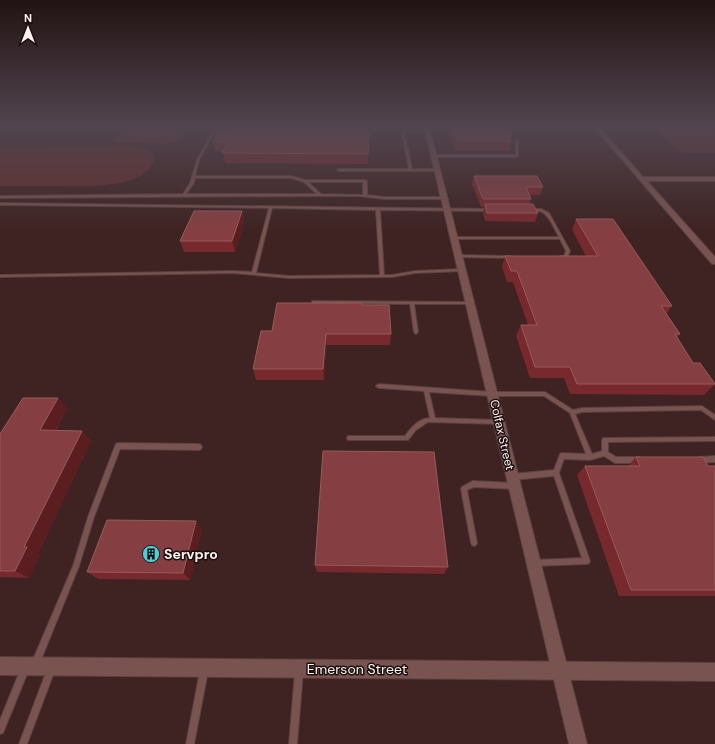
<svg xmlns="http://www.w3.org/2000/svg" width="715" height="744" viewBox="0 0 715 744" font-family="'DM Sans',sans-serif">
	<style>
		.green { fill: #622b2a }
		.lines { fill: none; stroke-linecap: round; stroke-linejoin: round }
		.service-casing { stroke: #59403f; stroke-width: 2 }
		.minor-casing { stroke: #59403f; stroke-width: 2 }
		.tertiary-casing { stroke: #59403f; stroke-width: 2 }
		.service { fill: #795350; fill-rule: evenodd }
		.minor { fill: #795350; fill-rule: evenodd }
		.tertiary { fill: #795350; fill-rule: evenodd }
		.wall { fill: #77292d }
		.shaded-wall { fill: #5a1e20 }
		.building { fill: #853f42; stroke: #985b5d }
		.labels { text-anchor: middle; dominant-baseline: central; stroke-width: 3; stroke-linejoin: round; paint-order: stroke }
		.street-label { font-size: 12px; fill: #fdf2f1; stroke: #1c100f }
		.near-poi-label { font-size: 14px; font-weight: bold; fill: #fdf2f1; stroke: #1c100f; text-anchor: start }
		.near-street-label { font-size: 14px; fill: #fdf2f1; stroke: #1c100f }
	</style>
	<rect width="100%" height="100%" fill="#3e2322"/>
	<!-- green -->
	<g class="green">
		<polygon points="130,126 187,126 180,140 168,144 113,142 121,132"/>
		<polygon points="651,126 715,126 715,153 681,153"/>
		<path d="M 129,146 C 140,148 149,148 155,157 C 148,191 81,186 56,186 C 37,186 19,186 0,186 L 0,147 Z"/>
	</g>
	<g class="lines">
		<defs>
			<g id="service">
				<path d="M 216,126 L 218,126 L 199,160 L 195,176 L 291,176 L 305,180 L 365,180 L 367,181 L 367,195 L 384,197 L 444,197 L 446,198 L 444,199 L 384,199 L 359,196 L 314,196 L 0,198 L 0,196 L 183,194 L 190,183 L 197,160 ZM 195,178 L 291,178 L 304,182 L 317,194 L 186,194 L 194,183 ZM 308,182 L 363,182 L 363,195 L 321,194 Z"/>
				<polygon points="233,126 235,126 231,136 229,137"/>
				<polygon points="383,126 385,126 386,129 364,129 363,128 364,127 383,127"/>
				<polygon points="404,126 406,126 407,130 427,130 428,131 427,132 404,132 412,169 438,169 438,171 339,171 337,170 339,169 409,169 402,132 405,131"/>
				<polygon points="517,139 518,140 518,156 517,157 434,157 433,156 434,155 516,155 516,140"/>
				<path d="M 0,203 L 489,209 L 491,210 L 489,211 L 380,210 L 384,275 L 392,275 L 415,271 L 463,269 L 464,270 L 462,271 L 415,273 L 392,277 L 289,278 L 233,273 L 0,277 L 0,275 L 233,271 L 252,272 L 269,208 L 0,205 ZM 272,208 L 376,210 L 380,275 L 289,276 L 256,273 Z"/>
				<path d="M 530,209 L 541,209 L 549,213 L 570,251 L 567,258 L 561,258 L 559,257 L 561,256 L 564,256 L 566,251 L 560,239 L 454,239 L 452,238 L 454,237 L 559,237 C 555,230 549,215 542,212 C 538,210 533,211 529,210 Z"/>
				<polygon points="457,255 511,256 513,257 511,258 458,257 457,257"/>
				<polygon points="312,301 470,302 472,303 470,304 414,304 418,332 416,334 414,332 410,304 314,303 312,302"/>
				<path d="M 379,384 L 492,392 L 545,392 L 573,410 L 582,408 L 702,406 L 715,415 L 715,420 L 701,410 L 582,412 L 575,414 L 592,454 L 602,451 L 602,440 L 603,438 L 605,438 L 715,437 L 715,441 L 608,442 L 608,452 L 616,457 L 639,457 L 641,458 L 642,460 L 641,462 L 639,463 L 615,463 L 604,456 L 590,460 L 564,459 L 559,473 L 590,561 L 589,563 L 587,564 L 534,566 L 532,565 L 531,563 L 532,561 L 534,560 L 582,558 L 554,476 L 512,480 L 510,479 L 509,477 L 510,475 L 512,474 L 554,470 L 560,454 L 562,453 L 586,454 L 570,413 L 544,396 L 492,396 L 429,392 L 435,418 L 499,420 L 501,420 L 502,422 L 501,424 L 499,424 L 428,422 L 416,430 L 408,440 L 348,440 L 347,438 L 348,436 L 405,436 C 411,428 419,418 430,418 L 424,391 L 379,388 L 377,387 L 376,386 L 377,385 Z"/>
				<polygon points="118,443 199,444 201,445 202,447 201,449 199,450 120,449 94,517 79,566 39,665 36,666 33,665 32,662 73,566 88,517 115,446 116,444"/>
				<polygon points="715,456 715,462 699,463 697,462 696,460 697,458 699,457"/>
				<polygon points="473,481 514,483 516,484 517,486 516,488 514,489 474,487 467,490 477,543 476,545 474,546 472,545 471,543 461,489 462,487"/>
				<polygon points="25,665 28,666 29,669 3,733 0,734 0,720 22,666"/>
				<polygon points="51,666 54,667 55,670 27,744 19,744 48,667"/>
				<polygon points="204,667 207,668 208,671 194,744 186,744 200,671 201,668"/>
				<polygon points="299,668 302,669 303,672 297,744 289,744 295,672 296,669"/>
			</g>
			<g id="minor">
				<polygon points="424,126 429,126 587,744 569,744"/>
				<polygon points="593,126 598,126 643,177 715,177 715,181 647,181 715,257 715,264 712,264"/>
			</g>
			<polygon id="tertiary" points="0,657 715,663 715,681 0,675"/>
		</defs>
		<!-- service casing -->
		<use href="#service" class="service-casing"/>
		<!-- minor casing -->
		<use href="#minor" class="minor-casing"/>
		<!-- tertiary casing -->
		<use href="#tertiary" class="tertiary-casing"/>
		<!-- service -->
		<use href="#service" class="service"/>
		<!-- minor -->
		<use href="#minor" class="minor"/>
		<!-- tertiary -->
		<use href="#tertiary" class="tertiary"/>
	</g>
	<!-- wall -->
	<g class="wall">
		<polygon points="369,126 368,164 225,163 223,152 215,152 213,142 233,131"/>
		<polygon points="447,126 537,126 535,130 509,130 512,135 509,151 456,151"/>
		<polygon points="474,176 543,187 540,195 529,195 531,199 529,204 538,213 535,222 485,221 483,212 484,207 481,207 472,184"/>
		<polygon points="242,211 244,222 235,252 184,252 180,241"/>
		<polygon points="576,219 672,306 666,314 680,334 677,338 693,363 715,384 704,395 570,394 564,378 530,378 516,336 521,325 528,325 513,282 507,282 502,267 505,256 586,256 572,230"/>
		<polygon points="362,305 391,334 390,345 326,345 324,380 256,380 253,369 272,331"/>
		<polygon points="58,398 67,409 56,430 82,431 91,441 38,554 40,555 29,578 0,577 0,434"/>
		<polygon points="636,457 708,466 715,466 715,596 619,596 577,475 585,466 628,466"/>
		<polygon points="202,530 190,580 98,579 87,572"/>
		<polygon points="315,565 448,567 444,574 317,572"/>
	</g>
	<!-- shaded-wall -->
	<g class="shaded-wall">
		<polygon points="242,211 244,222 235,252 232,241"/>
		<polygon points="326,334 326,345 324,380 323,369"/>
		<polygon points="58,398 67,409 50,440 40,430"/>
		<polygon points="82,431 91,441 38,554 40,555 29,578 15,571 24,547"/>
		<polygon points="196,521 202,530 190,580 183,573"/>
	</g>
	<!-- building -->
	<g class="building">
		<polygon points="235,126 369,126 368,154 222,153 228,142 213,142 219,131 233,131"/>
		<polygon points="452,126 507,126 512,135 508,135 511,141 458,141"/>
		<polygon points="474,176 537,176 543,187 526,187 531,199 483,199"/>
		<polygon points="485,204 533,204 538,213 487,213"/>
		<polygon points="194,211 242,211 232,241 180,241"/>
		<polygon points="576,219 613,219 672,306 661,306 680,334 675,334 693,363 700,363 715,384 577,384 570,367 535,367 521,325 537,325 517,271 511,271 505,256 598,256"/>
		<polygon points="277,303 362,303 362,305 389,305 391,334 326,334 323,369 253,369 261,331 272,331"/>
		<polygon points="23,398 58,398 40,430 82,431 24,547 27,547 15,571 0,571 0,434"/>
		<polygon points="323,451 434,452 448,567 315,565"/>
		<polygon points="636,457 703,457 708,466 715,466 715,590 631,590 585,466 640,466"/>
		<polygon points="107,520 196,521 183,573 87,572"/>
	</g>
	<!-- sky -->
	<linearGradient id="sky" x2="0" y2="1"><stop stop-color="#221313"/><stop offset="0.55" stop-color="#52454f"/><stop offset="1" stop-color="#52454f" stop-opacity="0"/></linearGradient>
	<rect width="715" height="230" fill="url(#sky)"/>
	<!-- icons -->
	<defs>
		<symbol id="building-disc" viewBox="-11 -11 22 22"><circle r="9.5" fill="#52ccd6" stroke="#1c100f"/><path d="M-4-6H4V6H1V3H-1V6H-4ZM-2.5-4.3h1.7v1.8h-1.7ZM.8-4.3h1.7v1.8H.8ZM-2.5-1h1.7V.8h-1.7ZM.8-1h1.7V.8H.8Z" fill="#111"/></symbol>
	</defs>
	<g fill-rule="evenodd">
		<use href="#building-disc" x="141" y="544" width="20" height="20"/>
	</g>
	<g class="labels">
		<!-- street labels -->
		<g class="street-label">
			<text transform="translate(502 435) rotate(77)">Colfax Street</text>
		</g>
		<!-- near-poi labels -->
		<g class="near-poi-label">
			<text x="164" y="554">Servpro</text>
		</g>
		<!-- near-street labels -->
		<g class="near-street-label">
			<text x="357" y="669">Emerson Street</text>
		</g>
	</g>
	<!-- north arrow -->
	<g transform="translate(28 28)" stroke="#1c100f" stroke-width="3" paint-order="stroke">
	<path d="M0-3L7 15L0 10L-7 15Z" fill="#fdf2f1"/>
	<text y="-6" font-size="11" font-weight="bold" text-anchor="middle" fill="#fdf2f1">N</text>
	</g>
</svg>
